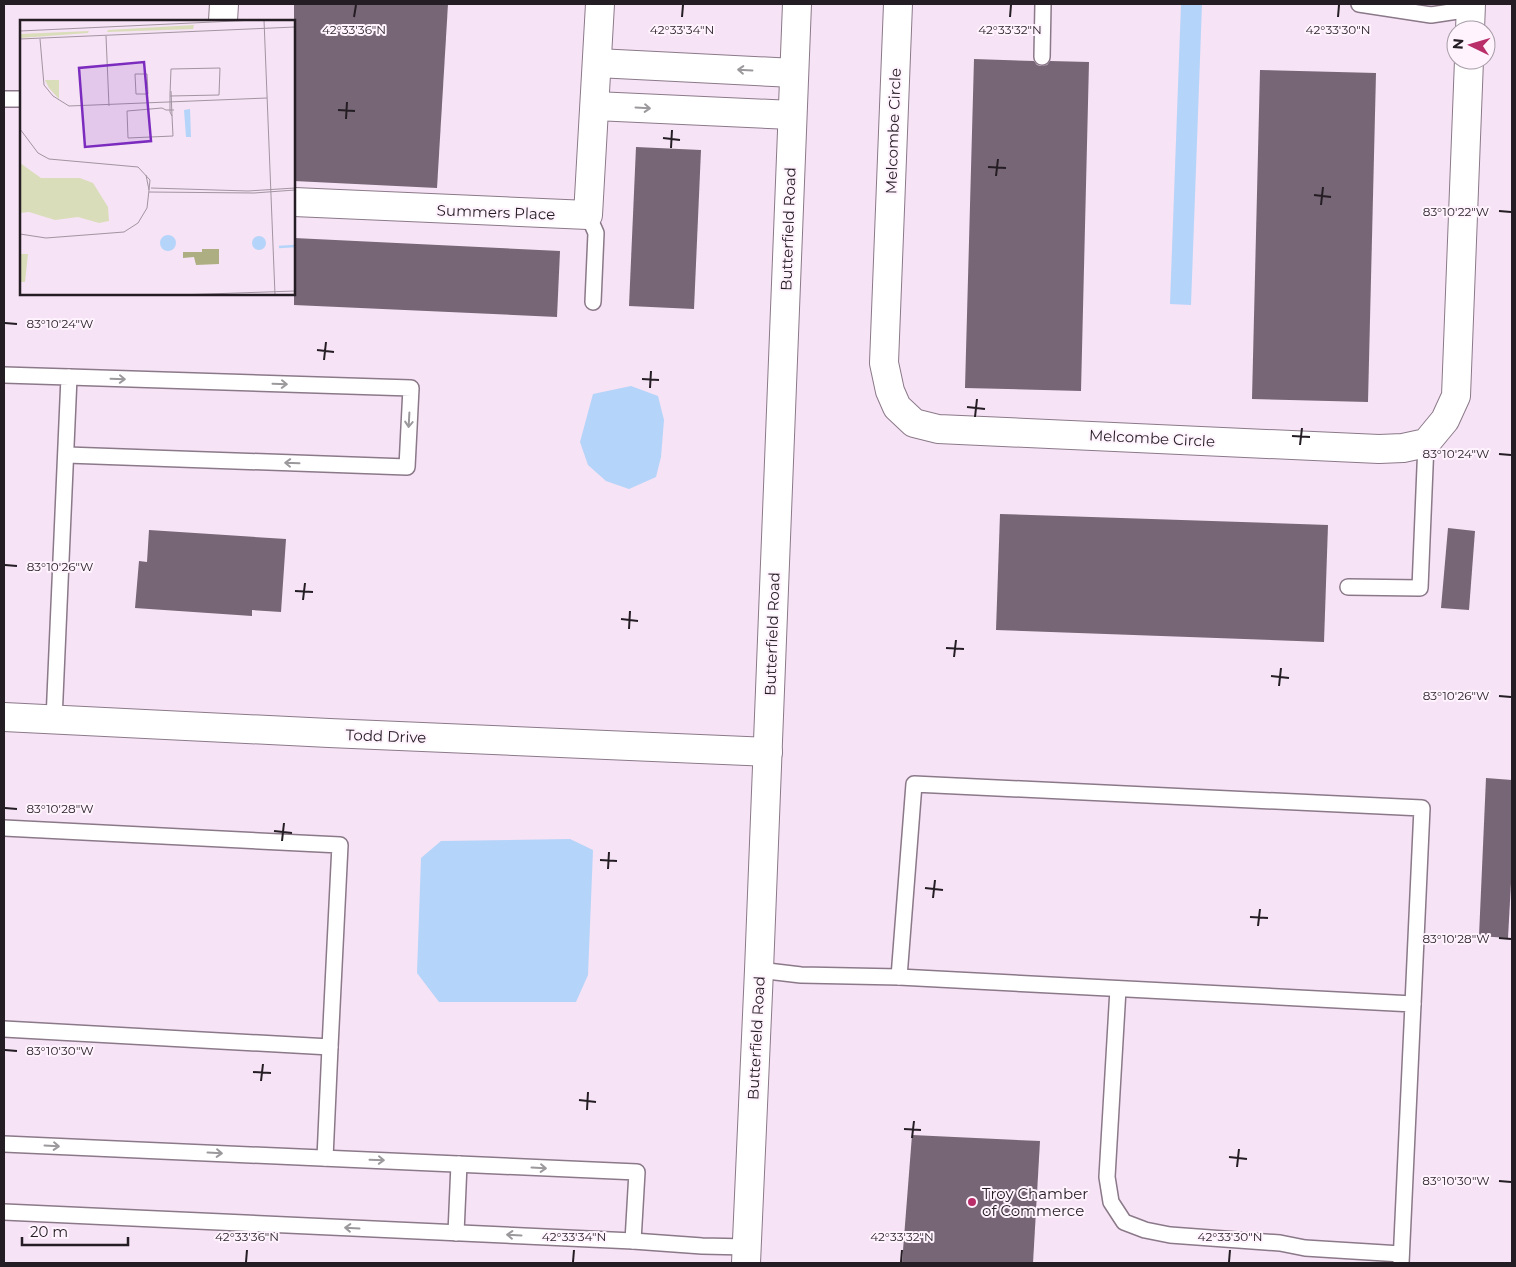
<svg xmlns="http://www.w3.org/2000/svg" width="1516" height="1267" viewBox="0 0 1516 1267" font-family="Montserrat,sans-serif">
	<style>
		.water { fill: #b5d4f9 }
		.building { fill: #776675 }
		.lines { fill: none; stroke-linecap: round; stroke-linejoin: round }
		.service-casing { stroke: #8b7989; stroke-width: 18 }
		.minor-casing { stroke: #8b7989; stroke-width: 30 }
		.service { stroke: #fff; stroke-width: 15 }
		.minor { stroke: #fff; stroke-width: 28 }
		.oneway { stroke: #9c999c }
		.ticks { fill: none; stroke: #241d24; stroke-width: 2 }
		.poi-dot { fill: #b92e69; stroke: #fff3fe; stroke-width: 2 }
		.labels { text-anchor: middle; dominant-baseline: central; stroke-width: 4; stroke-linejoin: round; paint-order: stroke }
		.street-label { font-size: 15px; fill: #241d24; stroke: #fff3fe }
		.poi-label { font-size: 15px; fill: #241d24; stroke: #fff3fe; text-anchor: start }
		.inset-river { fill: none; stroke: #b5d4f9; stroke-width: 2.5 }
		.inset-road { fill: none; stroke: #a294a1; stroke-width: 1 }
		.view { fill: #7b2cbf; fill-opacity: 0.15; stroke: #7b2cbf; stroke-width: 2.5 }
		.inset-edge { fill: none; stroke: #241d24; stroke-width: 2.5 }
		.ticks-label { font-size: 12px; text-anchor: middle; fill: #241d24; stroke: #fff3fe; stroke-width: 4; stroke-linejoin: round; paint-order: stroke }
	</style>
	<rect width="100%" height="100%" fill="#f6e3f5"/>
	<!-- water -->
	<g class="water">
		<polygon points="1181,4 1202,4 1191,305 1170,304"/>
		<polygon points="631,386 658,396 664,420 661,457 656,477 629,489 606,481 588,465 580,442 593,394"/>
		<polygon points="570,839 593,850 588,975 576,1002 439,1002 417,973 421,858 441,841"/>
	</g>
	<!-- building -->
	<g class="building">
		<polygon points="294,4 448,4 437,188 294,181"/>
		<polygon points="974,59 1034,61 1037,65 1041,66 1047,65 1050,61 1089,62 1081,391 965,388"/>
		<polygon points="1260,70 1376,73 1368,402 1252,399"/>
		<polygon points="636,147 701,150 694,309 629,306"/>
		<polygon points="294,238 560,251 557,317 294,305"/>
		<polygon points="1000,514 1328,525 1324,642 996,630"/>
		<polygon points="1448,528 1475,531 1469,610 1441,608"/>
		<polygon points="149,530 286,539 281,612 252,610 252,616 135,608 139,561 147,562"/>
		<polygon points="1486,778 1512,780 1512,864 1508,938 1479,936"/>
		<polygon points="912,1135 1040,1141 1033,1263 902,1263"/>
	</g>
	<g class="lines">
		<defs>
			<g id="service">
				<polyline points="1359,4 1431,15 1471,9"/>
				<polyline points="1042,57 1043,4"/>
				<polyline points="4,99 21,99"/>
				<polyline points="588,215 596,233 593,302"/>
				<polyline points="4,375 69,377 54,720"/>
				<polyline points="67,455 407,467 411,388 69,377"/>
				<polyline points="1348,587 1420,588 1426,443"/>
				<polyline points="4,828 340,845 330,1047 4,1029"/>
				<polyline points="759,970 801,975 899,977 1413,1004 1401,1263"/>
				<polyline points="899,977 914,784 1422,808 1413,1004"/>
				<polyline points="1118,989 1107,1177 1111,1202 1124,1222 1145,1230 1170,1235 1280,1243 1305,1248 1401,1254"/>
				<polyline points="4,1144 637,1172 633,1241"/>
				<polyline points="325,1158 330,1047"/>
				<polyline points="4,1212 633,1241 702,1246 747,1247"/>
				<polyline points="456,1233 459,1164"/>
			</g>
			<g id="minor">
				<polyline points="898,4 884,363 890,391 897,407 914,423 938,429 1379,449 1403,448 1426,443 1445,420 1456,396 1469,60"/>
				<polyline points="223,21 224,4"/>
				<polyline points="1470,30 1471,4"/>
				<polyline points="597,63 794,73"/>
				<polyline points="595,106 792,115"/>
				<polyline points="294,202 588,215 600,4"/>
				<polyline points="4,717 329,733 768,752"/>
				<polyline points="746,1263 759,970 797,4"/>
			</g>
		</defs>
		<!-- service casing -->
		<use href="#service" class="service-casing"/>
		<!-- minor casing -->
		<use href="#minor" class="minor-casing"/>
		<!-- service -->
		<use href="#service" class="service"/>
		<!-- minor -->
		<use href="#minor" class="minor"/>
	</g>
	<!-- one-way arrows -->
	<defs><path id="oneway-shaft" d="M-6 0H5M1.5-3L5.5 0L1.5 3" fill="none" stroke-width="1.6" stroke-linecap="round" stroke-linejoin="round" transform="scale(1.25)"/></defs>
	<g class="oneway">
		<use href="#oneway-shaft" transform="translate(745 70) rotate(-177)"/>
		<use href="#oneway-shaft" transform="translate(643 108) rotate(3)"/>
		<use href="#oneway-shaft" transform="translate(118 379) rotate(2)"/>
		<use href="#oneway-shaft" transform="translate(280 384) rotate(2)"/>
		<use href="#oneway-shaft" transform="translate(409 420) rotate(93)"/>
		<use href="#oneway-shaft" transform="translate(292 463) rotate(-178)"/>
		<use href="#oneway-shaft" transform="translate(52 1146) rotate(3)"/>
		<use href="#oneway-shaft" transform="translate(215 1153) rotate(3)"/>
		<use href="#oneway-shaft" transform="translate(377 1160) rotate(2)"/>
		<use href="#oneway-shaft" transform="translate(539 1168) rotate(3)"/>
		<use href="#oneway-shaft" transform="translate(352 1228) rotate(-177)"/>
		<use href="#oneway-shaft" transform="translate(514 1235) rotate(-177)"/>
	</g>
	<!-- ticks -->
	<path class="ticks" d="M 354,17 L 356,5M 682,17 L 683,5M 1010,17 L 1011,5M 1338,17 L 1339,5M 338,110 L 355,111M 346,119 L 347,102M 663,138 L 680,140M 671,148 L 672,130M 988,167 L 1006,168M 996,176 L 998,159M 1314,195 L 1331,197M 1321,205 L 1323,187M 1499,211 L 1511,212M 5,323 L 17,324M 317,350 L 334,352M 324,360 L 326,342M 642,379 L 659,380M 650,388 L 651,371M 967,407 L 985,409M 975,417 L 977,399M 1292,436 L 1310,437M 1300,445 L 1302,428M 1499,454 L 1511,455M 5,565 L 17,566M 295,591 L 313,592M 303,600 L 305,583M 621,619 L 638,621M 629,629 L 630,611M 946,648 L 964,649M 954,657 L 956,640M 1271,676 L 1289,678M 1279,686 L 1281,668M 1499,696 L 1511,697M 5,808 L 17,809M 274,831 L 292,833M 282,841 L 284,823M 600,860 L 617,861M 608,869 L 609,852M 925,888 L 943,890M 933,898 L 935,880M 1250,917 L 1268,918M 1258,926 L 1260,909M 1499,938 L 1511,939M 5,1050 L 17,1051M 253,1072 L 271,1073M 261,1081 L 263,1064M 579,1100 L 596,1102M 587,1110 L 588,1092M 904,1129 L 921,1130M 912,1138 L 914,1121M 1229,1157 L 1247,1159M 1237,1167 L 1239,1149M 1499,1181 L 1511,1182M 246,1262 L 247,1250M 573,1262 L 574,1250M 901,1262 L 902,1250M 1229,1262 L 1230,1250"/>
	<!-- markers -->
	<circle class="poi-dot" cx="972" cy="1202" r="5"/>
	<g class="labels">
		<!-- street labels -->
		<g class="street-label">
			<text transform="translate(893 131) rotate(-88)">Melcombe Circle</text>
			<text transform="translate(496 212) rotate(2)">Summers Place</text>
			<text transform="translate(788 229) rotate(-88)">Butterfield Road</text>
			<text transform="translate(1152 438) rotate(3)">Melcombe Circle</text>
			<text transform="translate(772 634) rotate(-88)">Butterfield Road</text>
			<text transform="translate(386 736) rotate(2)">Todd Drive</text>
			<text transform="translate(756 1038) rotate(-87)">Butterfield Road</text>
		</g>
		<!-- poi labels -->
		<g class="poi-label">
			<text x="982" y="1193">Troy Chamber<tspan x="982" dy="17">of Commerce</tspan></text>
		</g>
	</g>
	<!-- overview -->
	<g transform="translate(20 20)">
		<rect width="275" height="275" fill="#f6e3f5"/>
		<path d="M 174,5 L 173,9 L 87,12 L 88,10 ZM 69,11 L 68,13 L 0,18 L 0,14 ZM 25,60 L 39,60 L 39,79 L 29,68 ZM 0,143 L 21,158 L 60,158 L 73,163 L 88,187 L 89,201 L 79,203 L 58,197 L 35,200 L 9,192 L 0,193 ZM 0,234 L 8,234 L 5,262 L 0,262 Z" fill="#daddba"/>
		<path d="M 182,229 L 199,229 L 199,244 L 176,245 L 174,237 L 163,238 L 163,232 L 182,232 Z" fill="#adaf82"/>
		<path d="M 170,89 L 171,117 L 166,117 L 164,90 ZM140 223a8 8 0 1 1 16 0a8 8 0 1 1-16 0ZM232 223a7 7 0 1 1 14 0a7 7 0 1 1-14 0Z" fill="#b5d4f9"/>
		<path class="inset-river" d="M 259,227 L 275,226"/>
		<path class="inset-road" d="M 244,0 L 255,275M 0,11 L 236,0M 86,16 L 89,86M 0,19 L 275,7M 20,19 L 24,65 L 33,76 L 49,86 L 247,78M 115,54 L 127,54 L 128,74 L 116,74 ZM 151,71 L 152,96M 150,76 L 199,75 L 200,48 L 151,49 L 150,74 L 150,92 L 152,96 L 153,116 L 108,118 L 107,91 L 142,88 L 146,90 L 154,90M 0,109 L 18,133 L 29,139 L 118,147 L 130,160 L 129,170M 131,168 L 228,171 L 275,168M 129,172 L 234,173 L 275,170M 0,214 L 26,218 L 104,212 L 118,203 L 127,188 L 129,170 L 126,155M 159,275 L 275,271"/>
		<path class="view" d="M 124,42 L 131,121 L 65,127 L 59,48 Z"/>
		<rect width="275" height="275" class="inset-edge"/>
	</g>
	<g class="ticks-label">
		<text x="354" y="34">42°33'36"N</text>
		<text x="682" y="34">42°33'34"N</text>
		<text x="1010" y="34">42°33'32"N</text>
		<text x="1338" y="34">42°33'30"N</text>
		<text x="1456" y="216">83°10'22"W</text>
		<text x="60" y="328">83°10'24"W</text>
		<text x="1456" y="458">83°10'24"W</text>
		<text x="60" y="571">83°10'26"W</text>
		<text x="1456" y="700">83°10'26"W</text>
		<text x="60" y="813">83°10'28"W</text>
		<text x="1456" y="943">83°10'28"W</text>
		<text x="60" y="1055">83°10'30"W</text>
		<text x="1456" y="1185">83°10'30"W</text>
		<text x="247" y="1241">42°33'36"N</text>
		<text x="574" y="1241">42°33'34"N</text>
		<text x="902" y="1241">42°33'32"N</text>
		<text x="1230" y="1241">42°33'30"N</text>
	</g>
	<!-- border -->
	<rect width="1516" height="1267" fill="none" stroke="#241d24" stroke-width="10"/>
	<!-- north arrow -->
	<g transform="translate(1471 45) rotate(275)"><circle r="24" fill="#fff3fe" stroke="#a79da7"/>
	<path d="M0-4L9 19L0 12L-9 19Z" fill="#b92e69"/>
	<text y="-8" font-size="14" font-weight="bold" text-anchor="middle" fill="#241d24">N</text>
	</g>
	<!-- scale -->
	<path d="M22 1237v8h106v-8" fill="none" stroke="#241d24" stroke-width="2.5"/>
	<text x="30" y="1237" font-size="15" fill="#241d24" stroke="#fff3fe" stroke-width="4" paint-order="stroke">20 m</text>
</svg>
